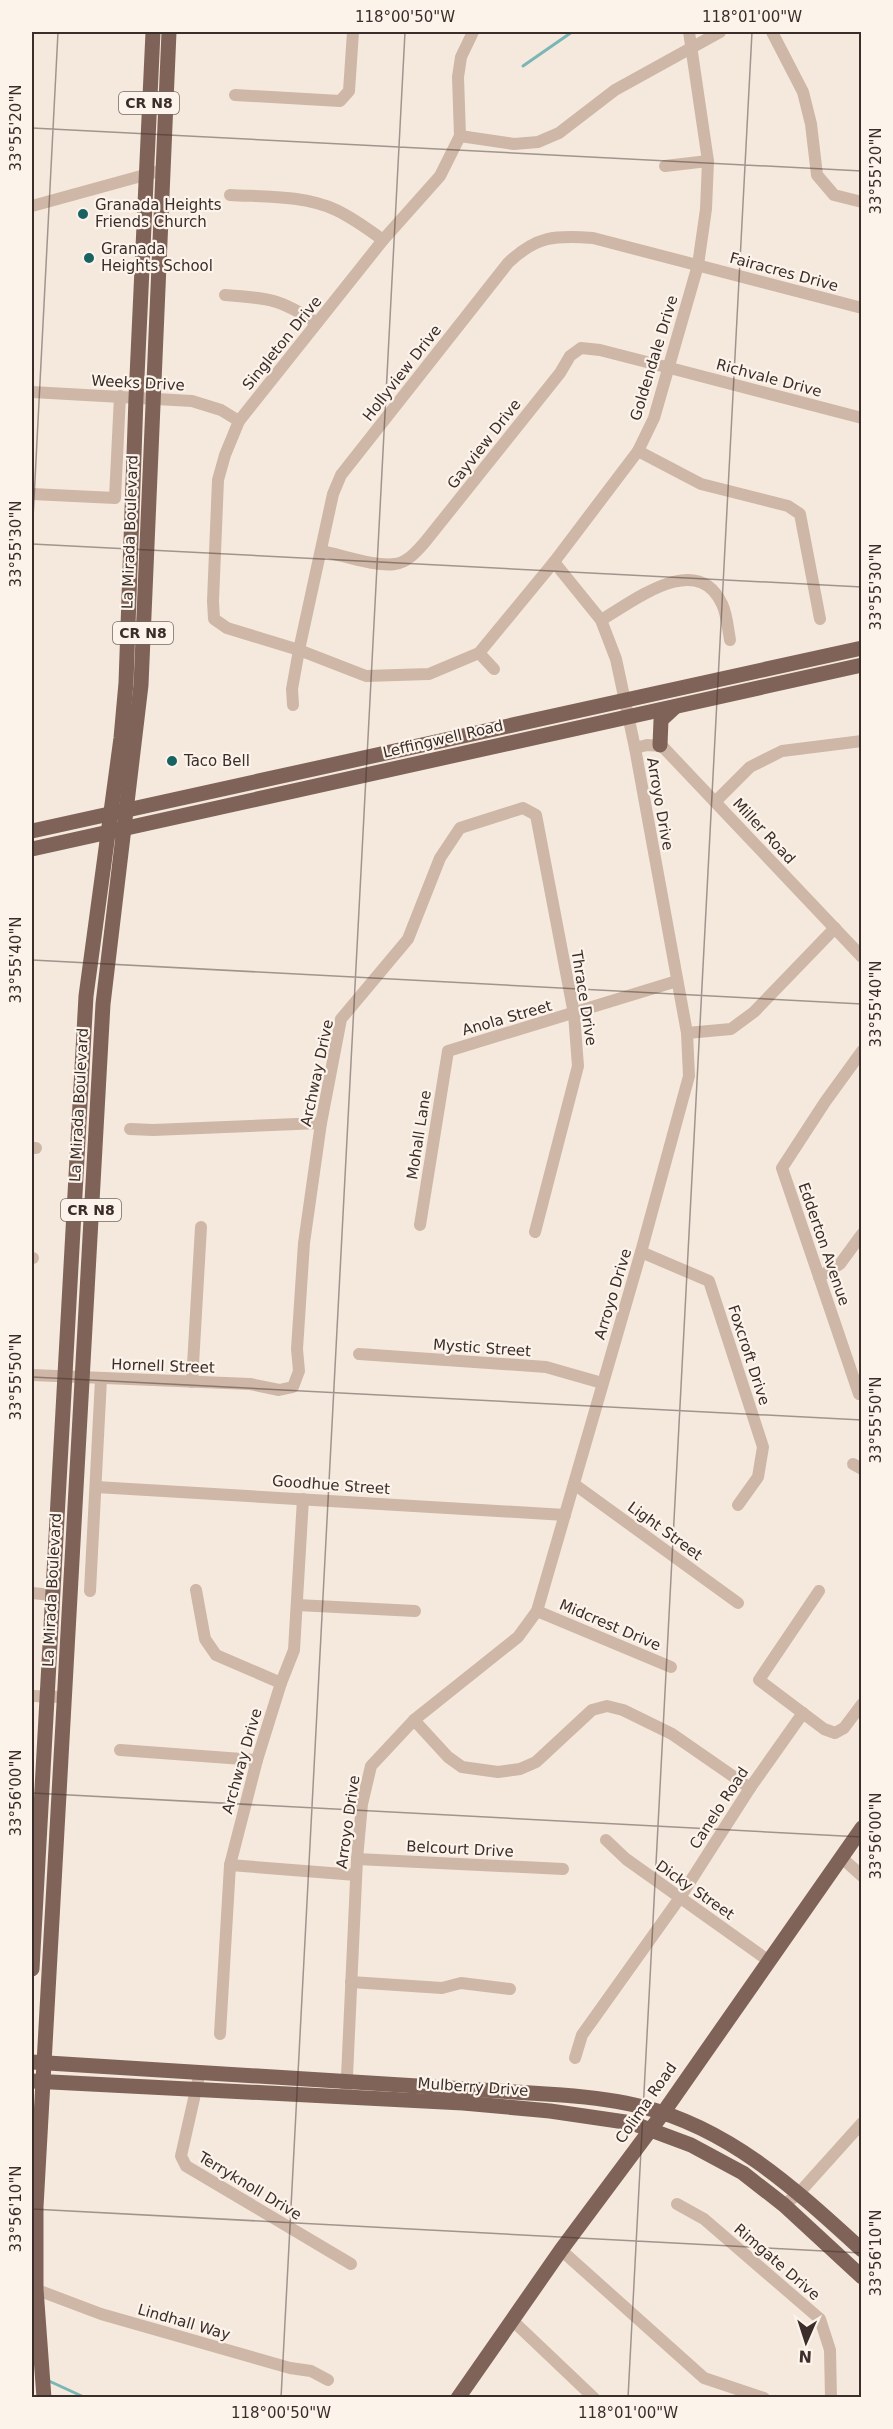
<svg xmlns="http://www.w3.org/2000/svg" width="893" height="2429" viewBox="0 0 893 2429" font-family="'DejaVu Sans',sans-serif">
	<style>
		.lines { fill: none; stroke-linecap: round; stroke-linejoin: round }
		.stream { stroke: #79b6b5; stroke-width: 3 }
		.minor { stroke: #cfb7a7; stroke-width: 12 }
		.major { stroke: #7f6358; stroke-width: 15 }
		.ticks { fill: none; stroke: #3b2d29; stroke-width: 1.5; stroke-opacity: 0.45 }
		.poi-dot { fill: #196262; stroke: #fcf3eb; stroke-width: 2 }
		.labels { text-anchor: middle; dominant-baseline: central; stroke-width: 4.5; stroke-linejoin: round; paint-order: stroke }
		.shield { fill: #fcf3eb; stroke: #756863; stroke-width: 1.5 }
		.shield-label { font-size: 14px; font-weight: bold; fill: #3b2d29 }
		.poi-label { font-size: 15px; fill: #3b2d29; stroke: #fcf3eb; text-anchor: start }
		.street-label { font-size: 15px; fill: #3b2d29; stroke: #fcf3eb }
		.neatline { fill: none; stroke: #3b2d29; stroke-width: 2 }
		.ticks-label { font-size: 15px; text-anchor: middle; fill: #3b2d29 }
	</style>
	<rect width="100%" height="100%" fill="#f5e9de"/>
	<g class="lines">
		<!-- stream -->
		<g class="stream">
			<polyline points="523,66 572,32"/>
			<polyline points="49,2381 86,2398"/>
		</g>
		<!-- minor -->
		<g class="minor">
			<polyline points="473,32 461,57 458,77 460,136 440,176 383,240 239,421 225,455 218,480 213,601 214,619 227,628 299,650 366,676 429,674 479,653 494,669"/>
			<polyline points="772,32 803,92 811,124 817,175 834,195 862,202"/>
			<polyline points="235,95 340,101 349,91 353,32"/>
			<polyline points="460,136 514,144 538,142 559,133 615,90 720,32"/>
			<polyline points="665,166 708,161"/>
			<path d="M 230,195 C 265,197 304,195 336,210 C 353,218 368,229 383,240"/>
			<polyline points="32,206 163,170"/>
			<path d="M 225,295 C 269,298 280,299 317,323"/>
			<polyline points="32,392 192,401 221,410 239,421"/>
			<polyline points="638,451 701,484 788,506 800,514 820,619"/>
			<polyline points="32,494 115,498 120,396"/>
			<path d="M 321,551 C 342,555 375,567 395,564 C 407,563 417,551 425,542 L 560,373 L 570,356 L 581,348 L 600,350 L 670,368 L 862,418"/>
			<path d="M 601,620 C 634,601 697,550 722,604 C 727,614 728,629 730,640"/>
			<polyline points="479,653 554,562 638,451 654,418 698,265 706,209 708,161 689,32"/>
			<path d="M 293,705 L 292,689 L 299,650 L 333,494 L 341,475 L 508,263 C 536,236 555,235 593,238 L 862,308"/>
			<polyline points="635,748 647,745 662,746 862,957"/>
			<polyline points="715,802 750,767 782,751 862,741"/>
			<polyline points="687,1033 731,1029 754,1012 835,928"/>
			<polyline points="130,1129 153,1130 321,1123"/>
			<polyline points="32,1148 36,1148"/>
			<polyline points="420,1225 448,1051 677,981"/>
			<polyline points="641,1252 709,1281 763,1447 758,1477 738,1505"/>
			<polyline points="32,1258 33,1258"/>
			<polyline points="819,1277 840,1264 862,1234"/>
			<polyline points="359,1354 546,1367 602,1383"/>
			<polyline points="32,1375 250,1384 279,1390 293,1387 299,1371 297,1349 304,1243 321,1123 341,1019 408,939 440,858 460,828 523,808 536,815 574,1014 578,1066 535,1232"/>
			<polyline points="192,1382 201,1227"/>
			<polyline points="859,1394 782,1168 825,1102 862,1051"/>
			<polyline points="853,1464 862,1469"/>
			<polyline points="574,1484 738,1603"/>
			<polyline points="96,1487 565,1515"/>
			<polyline points="196,1590 205,1639 216,1655 281,1683"/>
			<polyline points="90,1591 101,1379"/>
			<polyline points="819,1591 759,1680 824,1729 835,1733 844,1728 862,1704"/>
			<polyline points="32,1593 52,1595"/>
			<polyline points="297,1605 415,1611"/>
			<polyline points="537,1611 671,1667"/>
			<polyline points="32,1696 65,1697"/>
			<polyline points="414,1720 448,1757 462,1767 498,1772 520,1769 536,1762 592,1710 607,1706 623,1710 672,1734 750,1788"/>
			<polyline points="120,1750 257,1760"/>
			<polyline points="606,1840 626,1859 769,1961"/>
			<polyline points="842,1858 862,1876"/>
			<polyline points="357,1859 563,1869"/>
			<polyline points="230,1865 356,1875"/>
			<polyline points="351,1982 442,1988 461,1983 510,1989"/>
			<polyline points="220,2034 230,1865 257,1760 281,1683 294,1650 303,1499"/>
			<polyline points="575,2058 582,2035 679,1899 750,1788 803,1713"/>
			<polyline points="200,2072 181,2156 186,2166 351,2264"/>
			<polyline points="346,2098 357,1859 362,1804 371,1766 414,1720 518,1637 537,1611 641,1252 689,1076 687,1033 635,748 616,659 601,620 554,562"/>
			<polyline points="677,2204 704,2219 820,2319 830,2350 831,2398"/>
			<polyline points="784,2205 799,2193 862,2123"/>
			<polyline points="561,2250 704,2378 764,2398"/>
			<polyline points="32,2288 101,2314 290,2368 311,2371 328,2380"/>
			<polyline points="513,2321 594,2398"/>
		</g>
		<!-- major -->
		<g class="major">
			<polyline points="660,745 661,720 675,707"/>
			<polyline points="32,831 862,648"/>
			<polyline points="32,849 862,665"/>
			<polyline points="32,1969 86,996 121,738 126,683 136,398 153,32"/>
			<path d="M 32,2062 L 562,2095 C 589,2097 616,2100 643,2107 C 731,2129 796,2190 862,2250"/>
			<polyline points="32,2081 463,2103 550,2111 632,2123 691,2145 743,2173 784,2205 862,2277"/>
			<polyline points="44,2398 36,2289 36,2207 103,1004 141,685 169,32"/>
			<polyline points="458,2398 561,2250 663,2113 862,1828"/>
		</g>
	</g>
	<!-- ticks -->
	<path class="ticks" d="M 32,128 L 862,171M 32,538 L 58,32M 32,544 L 862,587M 32,960 L 862,1004M 32,1377 L 862,1420M 32,1793 L 862,1837M 32,2209 L 862,2253M 281,2398 L 405,32M 628,2398 L 752,32"/>
	<!-- markers -->
	<g class="poi-dot">
		<circle cx="83" cy="214" r="6"/>
		<circle cx="89" cy="258" r="6"/>
		<circle cx="172" cy="761" r="6"/>
	</g>
	<g class="labels">
		<!-- shield labels -->
		<g class="shield">
			<rect x="119" y="92" width="60" height="22" rx="4.5"/>
			<rect x="113" y="622" width="60" height="22" rx="4.5"/>
			<rect x="61" y="1199" width="60" height="22" rx="4.5"/>
		</g>
		<g class="shield-label">
			<text x="149" y="103">CR N8</text>
			<text x="143" y="633">CR N8</text>
			<text x="91" y="1210">CR N8</text>
		</g>
		<!-- poi labels -->
		<g class="poi-label">
			<text x="95" y="205">Granada Heights<tspan x="95" dy="17">Friends Church</tspan></text>
			<text x="101" y="249">Granada<tspan x="101" dy="17">Heights School</tspan></text>
			<text x="184" y="761">Taco Bell</text>
		</g>
		<!-- street labels -->
		<g class="street-label">
			<text transform="translate(784 272) rotate(15)">Fairacres Drive</text>
			<text transform="translate(282 343) rotate(-51)">Singleton Drive</text>
			<text transform="translate(654 358) rotate(-73)">Goldendale Drive</text>
			<text transform="translate(402 373) rotate(-52)">Hollyview Drive</text>
			<text transform="translate(769 378) rotate(15)">Richvale Drive</text>
			<text transform="translate(138 383) rotate(3)">Weeks Drive</text>
			<text transform="translate(484 444) rotate(-52)">Gayview Drive</text>
			<text transform="translate(130 532) rotate(-88)">La Mirada Boulevard</text>
			<text transform="translate(443 739) rotate(-13)">Leffingwell Road</text>
			<text transform="translate(660 804) rotate(80)">Arroyo Drive</text>
			<text transform="translate(764 831) rotate(47)">Miller Road</text>
			<text transform="translate(584 998) rotate(81)">Thrace Drive</text>
			<text transform="translate(507 1018) rotate(-16)">Anola Street</text>
			<text transform="translate(317 1073) rotate(-78)">Archway Drive</text>
			<text transform="translate(79 1105) rotate(-87)">La Mirada Boulevard</text>
			<text transform="translate(419 1135) rotate(-81)">Mohall Lane</text>
			<text transform="translate(824 1244) rotate(71)">Edderton Avenue</text>
			<text transform="translate(613 1294) rotate(-73)">Arroyo Drive</text>
			<text transform="translate(482 1348) rotate(4)">Mystic Street</text>
			<text transform="translate(749 1355) rotate(72)">Foxcroft Drive</text>
			<text transform="translate(163 1366) rotate(2)">Hornell Street</text>
			<text transform="translate(331 1485) rotate(4)">Goodhue Street</text>
			<text transform="translate(665 1531) rotate(36)">Light Street</text>
			<text transform="translate(52 1590) rotate(-87)">La Mirada Boulevard</text>
			<text transform="translate(610 1625) rotate(23)">Midcrest Drive</text>
			<text transform="translate(242 1761) rotate(-74)">Archway Drive</text>
			<text transform="translate(719 1808) rotate(-57)">Canelo Road</text>
			<text transform="translate(348 1822) rotate(-82)">Arroyo Drive</text>
			<text transform="translate(460 1849) rotate(3)">Belcourt Drive</text>
			<text transform="translate(695 1890) rotate(35)">Dicky Street</text>
			<text transform="translate(473 2087) rotate(4)">Mulberry Drive</text>
			<text transform="translate(646 2103) rotate(-55)">Colima Road</text>
			<text transform="translate(250 2186) rotate(31)">Terryknoll Drive</text>
			<text transform="translate(777 2262) rotate(41)">Rimgate Drive</text>
			<text transform="translate(184 2322) rotate(16)">Lindhall Way</text>
		</g>
	</g>
	<!-- border -->
	<rect width="893" height="2429" fill="none" stroke="#fcf3eb" stroke-width="66"/>
	<!-- north arrow -->
	<g transform="translate(806 2342) rotate(183)" stroke="#fcf3eb" stroke-width="4.5" paint-order="stroke">
	<path d="M0-4.5L10 22L0 15L-10 22Z" fill="#3b2d29"/>
	<text y="-9" font-size="16" font-weight="bold" text-anchor="middle" fill="#3b2d29">N</text>
	</g>
	<rect x="33" y="33" width="827" height="2363" class="neatline"/>
	<g class="ticks-label">
		<text x="405" y="22">118°00'50"W</text>
		<text x="752" y="22">118°01'00"W</text>
		<text transform="translate(16 128) rotate(-90)" y="5">33°55'20"N</text>
		<text transform="translate(876 171) rotate(-90)" y="5">33°55'20"N</text>
		<text transform="translate(16 544) rotate(-90)" y="5">33°55'30"N</text>
		<text transform="translate(876 587) rotate(-90)" y="5">33°55'30"N</text>
		<text transform="translate(16 960) rotate(-90)" y="5">33°55'40"N</text>
		<text transform="translate(876 1004) rotate(-90)" y="5">33°55'40"N</text>
		<text transform="translate(16 1377) rotate(-90)" y="5">33°55'50"N</text>
		<text transform="translate(876 1420) rotate(-90)" y="5">33°55'50"N</text>
		<text transform="translate(16 1793) rotate(-90)" y="5">33°56'00"N</text>
		<text transform="translate(876 1836) rotate(-90)" y="5">33°56'00"N</text>
		<text transform="translate(16 2209) rotate(-90)" y="5">33°56'10"N</text>
		<text transform="translate(876 2253) rotate(-90)" y="5">33°56'10"N</text>
		<text x="281" y="2418">118°00'50"W</text>
		<text x="628" y="2418">118°01'00"W</text>
	</g>
</svg>
